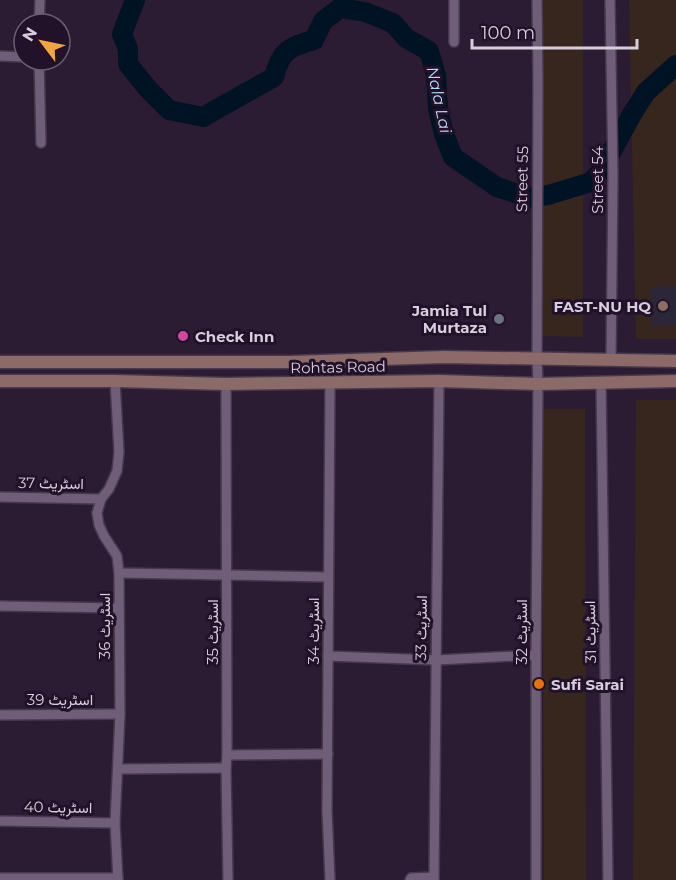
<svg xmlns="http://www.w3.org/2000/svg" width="676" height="880" viewBox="0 0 676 880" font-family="Montserrat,Vazirmatn,sans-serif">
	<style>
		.commercial { fill: #37261e }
		.education { fill: #2c2738 }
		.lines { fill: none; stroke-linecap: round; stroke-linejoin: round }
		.river { stroke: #001324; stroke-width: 20 }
		.minor-casing { stroke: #47394d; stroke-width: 12 }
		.secondary-casing { stroke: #47394d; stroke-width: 15 }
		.minor { stroke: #705e79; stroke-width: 9 }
		.secondary { stroke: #8b6a67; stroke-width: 12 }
		.education-dot { fill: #8d6e63; stroke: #221229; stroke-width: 2 }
		.worship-dot { fill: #6b7280; stroke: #221229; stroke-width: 2 }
		.hotel-dot { fill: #d1479c; stroke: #221229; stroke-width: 2 }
		.food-dot { fill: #e8710a; stroke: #221229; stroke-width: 2 }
		.labels { text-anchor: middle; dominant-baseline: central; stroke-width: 6; stroke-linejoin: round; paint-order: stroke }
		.street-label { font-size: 15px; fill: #d8cddd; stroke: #221229 }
		.poi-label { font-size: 15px; font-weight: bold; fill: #d8cddd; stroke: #221229; text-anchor: end }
		.water-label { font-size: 16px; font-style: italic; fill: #b5dcff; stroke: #221229 }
	</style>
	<rect width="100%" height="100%" fill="#2c1c33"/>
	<!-- commercial -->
	<g class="commercial">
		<polygon points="541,0 583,0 583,337 540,336"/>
		<polygon points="629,0 676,0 676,339 636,339"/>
		<polygon points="636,400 676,400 676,880 633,880"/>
		<polygon points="542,409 585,409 586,880 544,880"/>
	</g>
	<!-- education -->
	<polygon class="education" points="676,286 676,325 652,326 650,287"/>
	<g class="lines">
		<!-- river -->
		<path class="river" d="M 135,0 L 122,34 L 128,49 L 128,64 L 148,89 L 169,110 L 203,117 L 274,77 C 281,50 289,47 314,40 L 323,21 L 340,8 L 365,12 L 393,23 L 406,38 L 429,51 L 436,75 L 438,109 L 444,134 L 453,157 L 497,187 L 530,198 L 548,195 L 591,182 L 601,171 L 632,114 L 646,92 L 676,65"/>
		<defs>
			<g id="minor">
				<polyline points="454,0 454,42"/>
				<polyline points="610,0 613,176 611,360"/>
				<polyline points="39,24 40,0"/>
				<polyline points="0,56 24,57"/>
				<polyline points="39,60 41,143"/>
				<polyline points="115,381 119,452 117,471 109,489 101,499 97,513 99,525 104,536 117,556 119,573 120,714 115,823 118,880"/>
				<polyline points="601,383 608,880"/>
				<polyline points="226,384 227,755 226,768 228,880"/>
				<polyline points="0,497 101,499"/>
				<polyline points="119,573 328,577"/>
				<polyline points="0,606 118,608"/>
				<polyline points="328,656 436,660 536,655"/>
				<polyline points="0,715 120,714"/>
				<polyline points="227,755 328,754"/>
				<polyline points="118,769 226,768"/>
				<polyline points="0,821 115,823"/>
				<polyline points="0,878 118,878"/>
				<polyline points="330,880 327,811 330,382"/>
				<polyline points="410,880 411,878 434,877"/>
				<polyline points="434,880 439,381"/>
				<polyline points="536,880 536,655 538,384 537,358 538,81 537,0"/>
			</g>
			<g id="secondary">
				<polyline points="0,362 291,362 444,357 676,361"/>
				<polyline points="0,381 115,381 226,384 439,381 538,384 676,381"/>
			</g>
		</defs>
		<!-- minor casing -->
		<use href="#minor" class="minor-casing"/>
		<!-- secondary casing -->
		<use href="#secondary" class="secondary-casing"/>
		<!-- minor -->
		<use href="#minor" class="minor"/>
		<!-- secondary -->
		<use href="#secondary" class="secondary"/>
	</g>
	<!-- markers -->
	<circle class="education-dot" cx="663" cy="306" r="6"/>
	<circle class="worship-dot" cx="499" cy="319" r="6"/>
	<circle class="hotel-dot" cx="183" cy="336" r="6"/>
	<circle class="food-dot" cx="539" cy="684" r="6"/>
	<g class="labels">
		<!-- street labels -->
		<g class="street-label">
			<text transform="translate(522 179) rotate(-89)">Street 55</text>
			<text transform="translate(597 180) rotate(-90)">Street 54</text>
			<text transform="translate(338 367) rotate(-1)">Rohtas Road</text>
			<text transform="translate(51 483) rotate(1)">اسٹریٹ 37</text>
			<text transform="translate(104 626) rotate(-90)">اسٹریٹ 36</text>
			<text transform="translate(421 628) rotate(-89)">اسٹریٹ 33</text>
			<text transform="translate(313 631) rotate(-90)">اسٹریٹ 34</text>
			<text transform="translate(212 632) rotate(-90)">اسٹریٹ 35</text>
			<text transform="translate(521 632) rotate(-90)">اسٹریٹ 32</text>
			<text transform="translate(590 632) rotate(-91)">اسٹریٹ 31</text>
			<text x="60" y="699">اسٹریٹ 39</text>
			<text transform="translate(58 807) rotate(1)">اسٹریٹ 40</text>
		</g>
		<!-- poi labels -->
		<g class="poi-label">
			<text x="651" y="306">FAST-NU HQ</text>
			<text x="487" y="310">Jamia Tul<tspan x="487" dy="17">Murtaza</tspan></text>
			<text x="195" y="336" text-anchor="start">Check Inn</text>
			<text x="551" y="684" text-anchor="start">Sufi Sarai</text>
		</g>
		<!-- water labels -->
		<g class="water-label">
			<text transform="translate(439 100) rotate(78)">Nala Lai</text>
		</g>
	</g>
	<!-- north arrow -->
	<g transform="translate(42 42) rotate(302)"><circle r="28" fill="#221229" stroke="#6b5d71" stroke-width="1.5"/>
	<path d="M0-4.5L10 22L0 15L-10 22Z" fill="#f2a542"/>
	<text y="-9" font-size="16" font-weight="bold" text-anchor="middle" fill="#d8cddd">N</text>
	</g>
	<!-- scale -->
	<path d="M472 39v9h165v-9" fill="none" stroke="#d8cddd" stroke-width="3"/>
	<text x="481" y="39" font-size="18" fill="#d8cddd" stroke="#221229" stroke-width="4.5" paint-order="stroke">100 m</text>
</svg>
